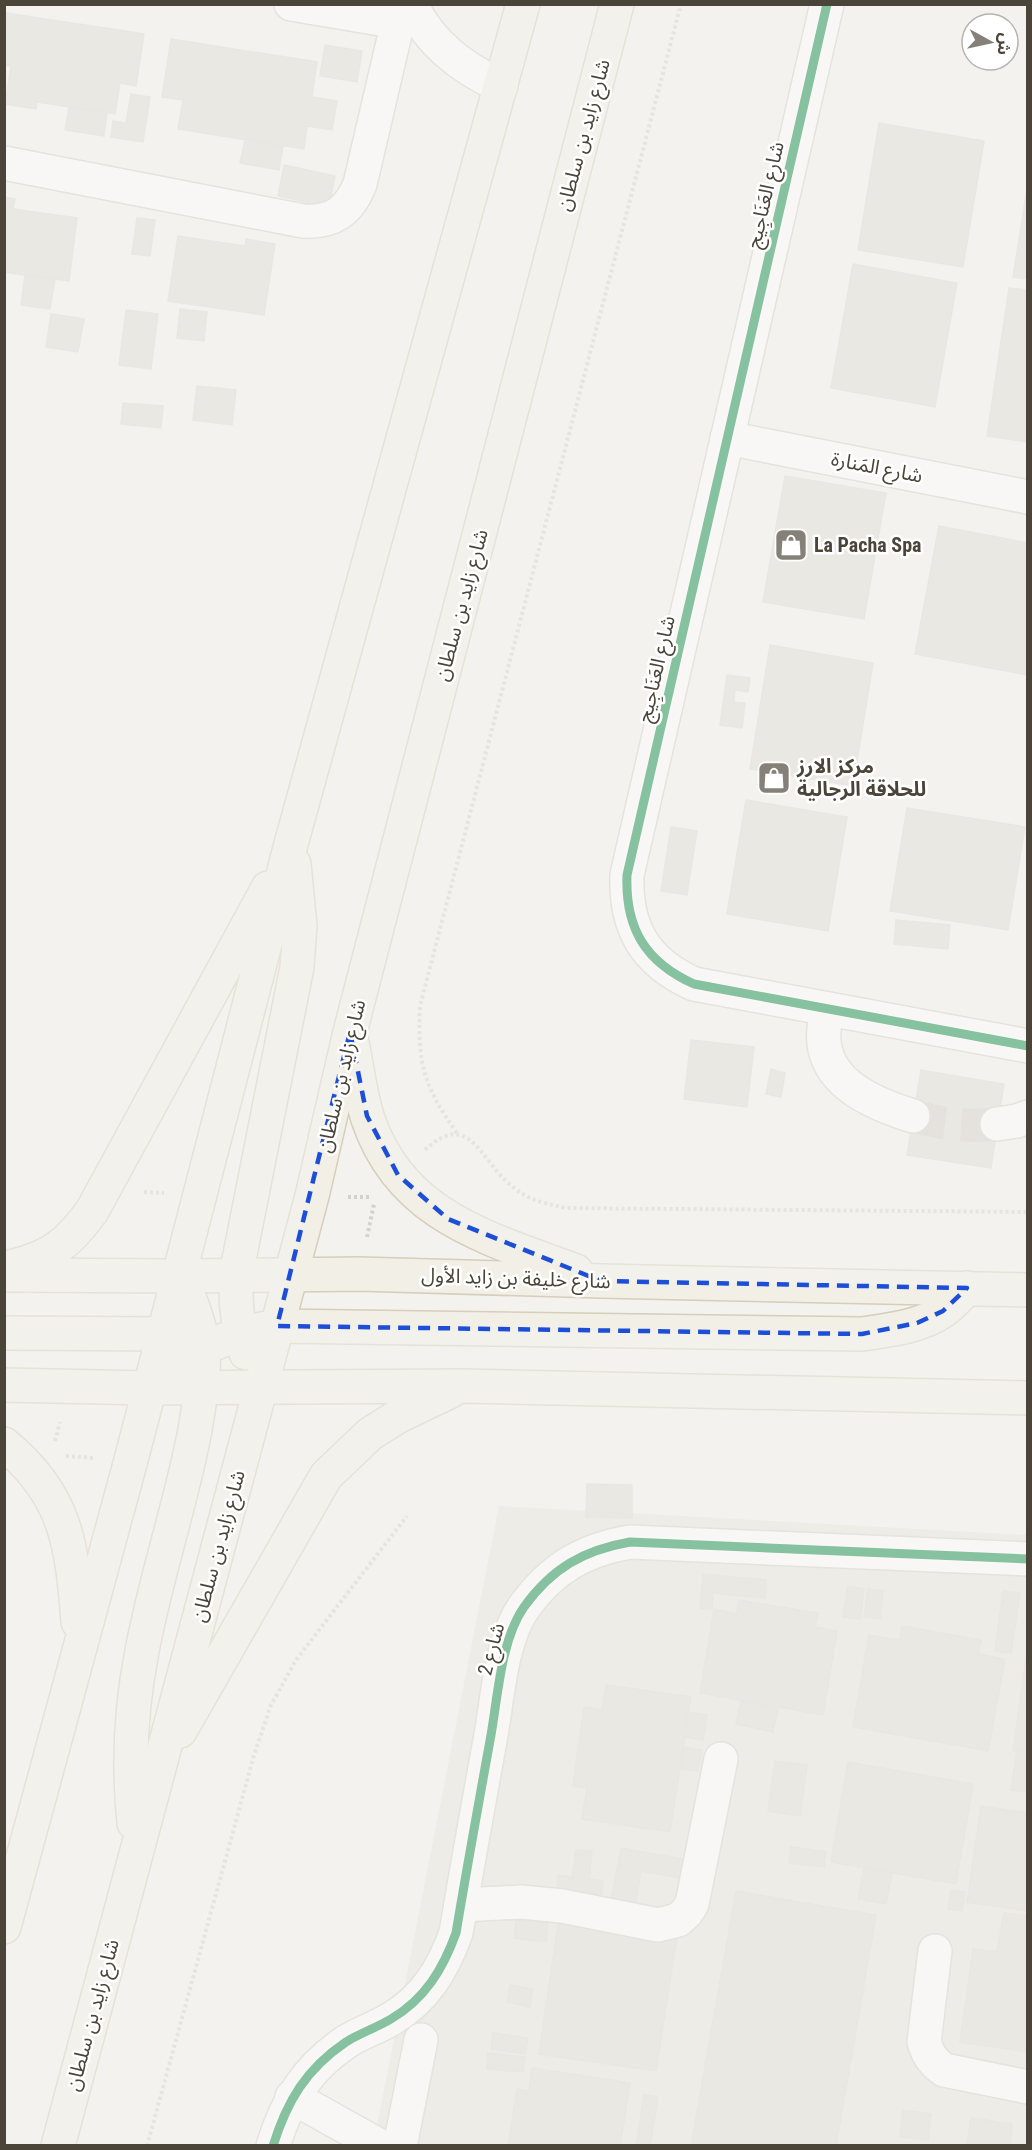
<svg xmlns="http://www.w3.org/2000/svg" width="1032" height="2150" viewBox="0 0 1032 2150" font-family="'Roboto Condensed','Noto Sans Arabic',sans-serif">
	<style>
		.residential { fill: #e7e4dc }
		.building { fill: #dedbd6; stroke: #dcd9d4; stroke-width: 1.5 }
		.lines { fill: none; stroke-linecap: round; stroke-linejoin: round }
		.minor-tunnel { stroke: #d2cfca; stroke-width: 33; stroke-dasharray: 33 16; stroke-linecap: butt }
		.minor-casing { stroke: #d2d0cb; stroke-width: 36 }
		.major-casing { stroke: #d6cebb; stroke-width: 36 }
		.path { stroke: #d3d2cc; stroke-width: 4; stroke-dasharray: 3 3; stroke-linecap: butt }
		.minor { stroke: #fdfdfc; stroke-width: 33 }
		.major { stroke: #f2efe6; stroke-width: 33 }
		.cycleway-casing { stroke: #fff; stroke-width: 13 }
		.cycleway { stroke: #00873e; stroke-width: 9 }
		.marked { fill: none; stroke: #1d4ed8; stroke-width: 4.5; stroke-dasharray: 12 8; stroke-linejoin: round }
		.labels { text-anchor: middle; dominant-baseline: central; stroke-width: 5; stroke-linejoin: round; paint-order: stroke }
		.street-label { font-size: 20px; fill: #4b4439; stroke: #fff }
		.poi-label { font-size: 20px; font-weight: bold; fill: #4b4439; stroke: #fff; text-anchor: start }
	</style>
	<rect width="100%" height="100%" fill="#f4f2ee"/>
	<!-- residential -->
	<polygon class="residential" points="499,1506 1027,1535 1027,2145 373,2146"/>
	<!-- building -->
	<g class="building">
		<polygon points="6,13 144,34 136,86 120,83 115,114 37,102 36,109 5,104 11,66 4,65"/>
		<polygon points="171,39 317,62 312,97 337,101 332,130 307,126 304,149 178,129 183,100 162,97"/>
		<polygon points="325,45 362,51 357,82 320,76"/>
		<polygon points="131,94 150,97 143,142 111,137 113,121 126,123"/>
		<polygon points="69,107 107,113 104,136 65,130"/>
		<polygon points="879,123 984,141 963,267 858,250"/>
		<polygon points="245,140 283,146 279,170 240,163"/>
		<polygon points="284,165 335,176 329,207 278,196"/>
		<polygon points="1028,183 1028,279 1013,277"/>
		<polygon points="4,197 15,199 13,209 77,218 69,281 4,272"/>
		<polygon points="137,218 155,220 150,256 132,254"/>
		<polygon points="178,236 245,246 246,239 275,244 264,315 168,301"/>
		<polygon points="853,264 957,283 935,407 831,388"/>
		<polygon points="25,275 55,279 50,309 21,305"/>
		<polygon points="1009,288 1028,290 1028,442 987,436"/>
		<polygon points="180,309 207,312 204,341 177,338"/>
		<polygon points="126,310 158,314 151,369 119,365"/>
		<polygon points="51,314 84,319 78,352 46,347"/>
		<polygon points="197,386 236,390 232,425 193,420"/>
		<polygon points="123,403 163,406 161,428 121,424"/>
		<polygon points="785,476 886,493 864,619 763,602"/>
		<polygon points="939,526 1028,543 1028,675 915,654"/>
		<polygon points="770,645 873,663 853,786 750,769"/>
		<polygon points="727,675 750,678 748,692 735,690 734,702 745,703 742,728 720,725"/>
		<polygon points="746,800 847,817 828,931 727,914"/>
		<polygon points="907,808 1025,827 1008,930 890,911"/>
		<polygon points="671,827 697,831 687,895 661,891"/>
		<polygon points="896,920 950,925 948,949 894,944"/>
		<polygon points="691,1040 754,1047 747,1107 684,1099"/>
		<polygon points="771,1069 785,1073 781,1097 766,1094"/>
		<polygon points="921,1070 1004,1084 991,1168 907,1155"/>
		<polygon points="587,1484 632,1485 632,1518 586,1517"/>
		<polygon points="703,1574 766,1580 765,1598 713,1593 712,1609 700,1608"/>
		<polygon points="848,1586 864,1589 860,1619 843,1617"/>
		<polygon points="868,1589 883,1591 880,1619 864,1617"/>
		<polygon points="1003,1591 1020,1593 1011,1653 995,1651"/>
		<polygon points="739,1600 818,1613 815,1627 837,1631 823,1715 700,1693 714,1609 737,1614"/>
		<polygon points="902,1626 981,1640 978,1654 1005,1659 988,1751 853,1727 869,1635 900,1640"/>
		<polygon points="1028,1644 1028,1753 1013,1751"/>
		<polygon points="606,1685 691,1697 670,1832 582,1819 587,1788 573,1786 584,1707 602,1710"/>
		<polygon points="741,1701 778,1709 773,1732 736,1724"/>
		<polygon points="688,1712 707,1715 703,1740 685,1737"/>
		<polygon points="683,1747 702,1750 698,1771 680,1769"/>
		<polygon points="1017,1751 1028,1753 1028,1792 1011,1790"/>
		<polygon points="775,1761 807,1765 800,1816 768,1811"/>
		<polygon points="848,1762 973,1784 956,1884 831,1862"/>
		<polygon points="981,1806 1028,1813 1028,1911 967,1902"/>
		<polygon points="791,1847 826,1852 824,1867 789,1863"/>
		<polygon points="621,1848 683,1859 680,1878 641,1871 635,1906 611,1902"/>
		<polygon points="576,1850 592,1851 589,1879 603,1881 601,1897 557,1891 558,1875 572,1877"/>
		<polygon points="864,1868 892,1873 886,1904 858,1899"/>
		<polygon points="951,1890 965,1892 962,1911 948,1909"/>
		<polygon points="736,1891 876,1915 836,2146 691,2146"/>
		<polygon points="1004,1913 1028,1916 1028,2052 960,2042 973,1949 997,1952"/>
		<polygon points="517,1917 548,1922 546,1942 514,1938"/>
		<polygon points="559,1918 677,1936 656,2071 539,2054"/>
		<polygon points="510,1985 533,1989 530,2007 507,2002"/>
		<polygon points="493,2033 528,2038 525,2054 491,2049"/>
		<polygon points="488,2053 525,2057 523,2072 487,2069"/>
		<polygon points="532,2068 630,2083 620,2146 508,2146 517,2089 529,2091"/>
		<polygon points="644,2095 658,2097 650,2146 636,2146"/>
		<polygon points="903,2110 931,2114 928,2140 900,2137"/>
		<polygon points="971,2118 1012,2124 1010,2146 967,2146"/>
	</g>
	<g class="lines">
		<!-- minor-tunnel -->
		<path class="minor-tunnel" d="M 913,1116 C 941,1124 968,1127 997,1124"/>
		<defs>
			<g id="minor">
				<polyline points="291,4 398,22"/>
				<path d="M 411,4 C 430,44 462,68 501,86"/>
				<path d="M 827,4 L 627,875 C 625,928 645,962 694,984 L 1028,1046"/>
				<path d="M 4,163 L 303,221 C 333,223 349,211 360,184 L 402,4"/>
				<polyline points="727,438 1028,497"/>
				<path d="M 828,1009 C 808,1074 861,1100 913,1116"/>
				<polyline points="997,1124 1017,1121 1028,1117"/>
				<polyline points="461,1905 521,1902 562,1906 658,1925 678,1920 686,1913 692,1904 721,1759"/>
				<path d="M 935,1951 L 924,2042 C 928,2055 933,2062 944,2070 L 1028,2087"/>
				<polyline points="292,2097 380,2146"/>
				<path d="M 273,2146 C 287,2101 306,2069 346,2042 C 360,2033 376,2028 391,2019 C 425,1999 443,1969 456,1933 C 467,1867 479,1801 491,1735 C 498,1695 501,1640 524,1607 C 552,1568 584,1550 630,1542 L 1028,1559"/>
				<polyline points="400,2146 421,2040"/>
			</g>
			<g id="major">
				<path d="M 352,1042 C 357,1067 360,1095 368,1119 C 401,1217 488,1238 576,1271"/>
				<path d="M 10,1267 C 50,1258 68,1244 92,1211 L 268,888"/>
				<polyline points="4,1275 179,1276 359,1274 601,1281 1028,1290"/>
				<polyline points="4,1333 164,1334 185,1330"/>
				<path d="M 246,1353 C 237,1327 235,1302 236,1275 L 297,967 L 300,926 L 294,864"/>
				<polyline points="4,1385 149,1388 463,1386 1028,1398"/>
				<path d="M 149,1388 C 188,1351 225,1335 277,1326 L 862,1334 C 889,1330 920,1327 943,1311 C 952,1305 960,1296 967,1288"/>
				<path d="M 4,1444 C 67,1495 72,1546 78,1622"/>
				<polyline points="180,1731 326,1476 370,1434 397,1417 451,1391"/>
				<path d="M 134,1823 C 128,1766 131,1707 142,1651 C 156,1576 181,1504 195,1430 C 199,1403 205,1376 203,1349 C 200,1322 191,1300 179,1276"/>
				<polyline points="4,1927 131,1460 291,844 523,4"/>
				<polyline points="58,2146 312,1196 350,1032 617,4"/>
			</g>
		</defs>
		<!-- minor casing -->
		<use href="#minor" class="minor-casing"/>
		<!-- major casing -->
		<use href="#major" class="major-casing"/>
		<!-- path -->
		<g class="path">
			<path d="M 457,1133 C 424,1087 417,1063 420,1006 L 681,4"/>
			<path d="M 425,1150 C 467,1110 479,1156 507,1182 C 527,1200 540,1202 565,1208 L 1028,1212"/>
			<polyline points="144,1192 164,1193"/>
			<polyline points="348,1197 371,1197"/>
			<polyline points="367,1237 374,1204"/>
			<polyline points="55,1441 60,1422"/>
			<polyline points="66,1456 94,1458"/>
			<polyline points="147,2146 254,1755 271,1705 296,1660 407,1516"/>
		</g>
		<!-- minor -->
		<use href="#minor" class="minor"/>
		<!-- major -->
		<use href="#major" class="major"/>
		<defs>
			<g id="cycleway">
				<path d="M 827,4 L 627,875 C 625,928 645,962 694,984 L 1028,1046"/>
				<path d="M 273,2146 C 287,2101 306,2069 346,2042 C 360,2033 376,2028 391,2019 C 425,1999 443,1969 456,1933 C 467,1867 479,1801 491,1735 C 498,1695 501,1640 524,1607 C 552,1568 584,1550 630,1542 L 1028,1559"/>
			</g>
		</defs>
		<!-- cycleway casing -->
		<use href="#cycleway" class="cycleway-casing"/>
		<!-- cycleway -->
		<use href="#cycleway" class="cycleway"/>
	</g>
	<!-- marked area -->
	<path d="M0 0H1032V2150H0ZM 350,1032 L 367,1116 L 398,1175 L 448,1219 L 601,1281 L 967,1288 L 943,1311 L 917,1323 L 862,1334 L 277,1326 Z" fill="#f4f2ee" fill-opacity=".55" fill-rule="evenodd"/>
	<path class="marked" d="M 350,1032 L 367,1116 L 398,1175 L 448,1219 L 601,1281 L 967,1288 L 943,1311 L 917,1323 L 862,1334 L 277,1326 Z"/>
	<!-- icons -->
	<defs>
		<symbol id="shop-square" viewBox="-11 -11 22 22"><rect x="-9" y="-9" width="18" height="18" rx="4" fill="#868178" stroke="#fff"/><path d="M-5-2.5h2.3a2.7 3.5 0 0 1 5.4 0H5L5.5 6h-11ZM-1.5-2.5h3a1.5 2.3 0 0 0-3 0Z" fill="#fff"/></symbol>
	</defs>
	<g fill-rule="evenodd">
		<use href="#shop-square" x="772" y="526" width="38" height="38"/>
		<use href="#shop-square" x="755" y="759" width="38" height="38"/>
	</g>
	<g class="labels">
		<!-- street labels -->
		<g class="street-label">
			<text transform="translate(583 135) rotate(-75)">شارع زايد بن سلطان</text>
			<text transform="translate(765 195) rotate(-77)">شارع العَنَاجِيج</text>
			<text transform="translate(877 467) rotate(11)">شارع المَنارة</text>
			<text transform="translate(461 605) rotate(-75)">شارع زايد بن سلطان</text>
			<text transform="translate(656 669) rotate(-77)">شارع العَنَاجِيج</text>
			<text transform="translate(341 1076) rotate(-77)">شارع زايد بن سلطان</text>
			<text transform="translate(516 1278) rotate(2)">شارع خليفة بن زايد الأول</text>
			<text transform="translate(218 1546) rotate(-75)">شارع زايد بن سلطان</text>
			<text transform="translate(491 1649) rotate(-75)">شارع 2</text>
			<text transform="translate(92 2015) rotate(-75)">شارع زايد بن سلطان</text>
		</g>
		<!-- poi labels -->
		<g class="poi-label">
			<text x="814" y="545">La Pacha Spa</text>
			<text x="797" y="766">مركز الارز<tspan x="797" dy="23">للحلاقة الرجالية</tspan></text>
		</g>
	</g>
	<!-- border -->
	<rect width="1032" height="2150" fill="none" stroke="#4b4439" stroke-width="12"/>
	<!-- north arrow -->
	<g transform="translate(990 42) rotate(98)"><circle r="28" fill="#ffffff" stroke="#b7b4b0" stroke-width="1.5"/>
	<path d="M0-4.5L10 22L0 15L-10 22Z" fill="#868178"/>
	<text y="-9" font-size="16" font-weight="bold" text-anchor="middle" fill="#4b4439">ش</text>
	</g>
</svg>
